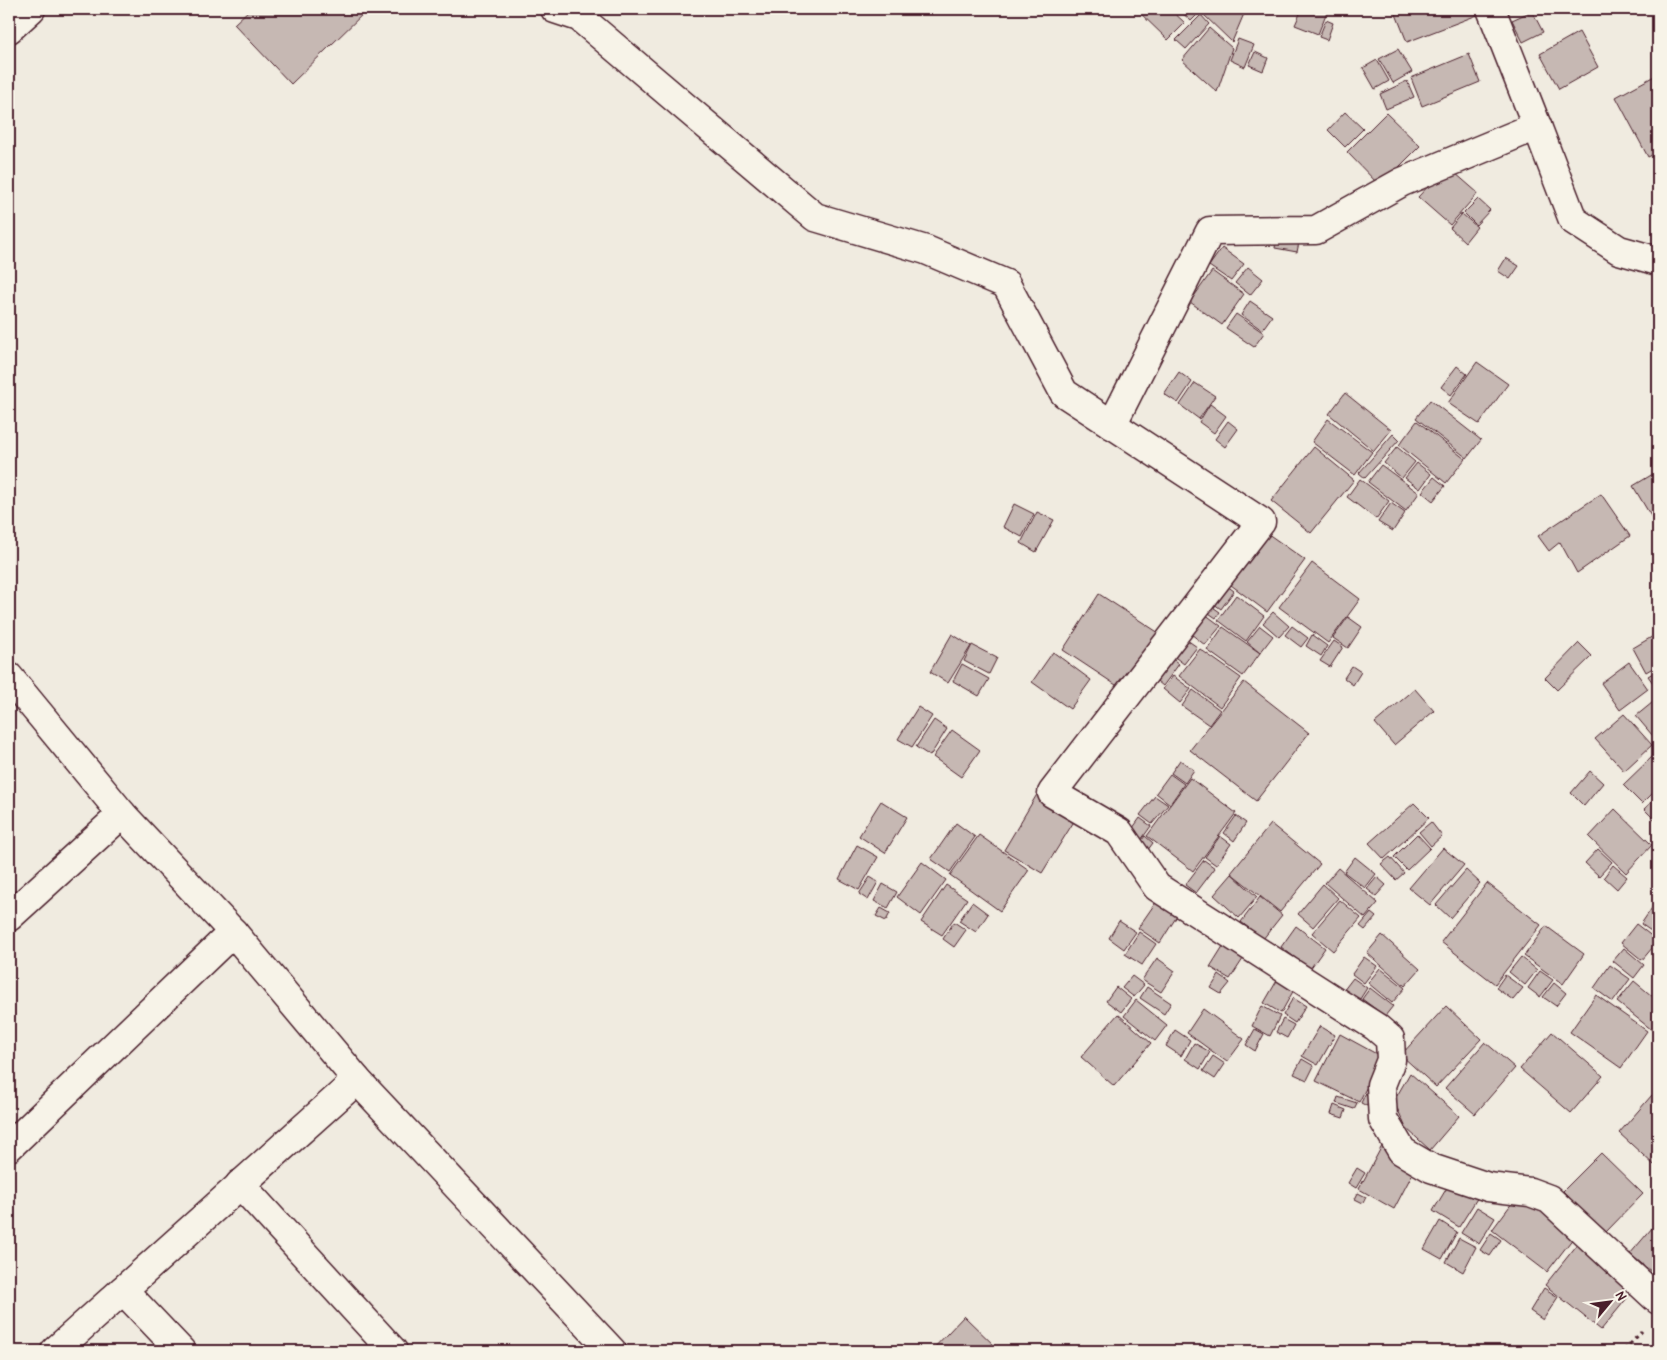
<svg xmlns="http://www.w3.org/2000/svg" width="1667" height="1360" viewBox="0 0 1667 1360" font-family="'Patrick Hand',sans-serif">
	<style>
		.building { fill: #c6b8b3; stroke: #4a1f2b }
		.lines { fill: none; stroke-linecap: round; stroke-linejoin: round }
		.minor-casing { stroke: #4a1f2b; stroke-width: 31 }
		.major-casing { stroke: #4a1f2b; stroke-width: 31 }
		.path { stroke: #4a1f2b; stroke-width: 3; stroke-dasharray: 4 4; stroke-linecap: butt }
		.minor { stroke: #f7f3e8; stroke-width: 28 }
		.major { stroke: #f7f3e8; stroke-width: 28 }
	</style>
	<rect width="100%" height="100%" fill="#f0ebe0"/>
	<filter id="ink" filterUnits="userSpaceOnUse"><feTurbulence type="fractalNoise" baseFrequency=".02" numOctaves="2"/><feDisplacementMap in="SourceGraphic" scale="10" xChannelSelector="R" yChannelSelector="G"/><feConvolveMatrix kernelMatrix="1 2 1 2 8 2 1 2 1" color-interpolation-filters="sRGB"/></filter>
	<g filter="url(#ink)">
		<!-- building -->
		<g class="building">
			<polygon points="250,9 368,9 291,84 234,24"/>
			<polygon points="1136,9 1170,9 1185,23 1168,40"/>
			<polygon points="1178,9 1203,9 1191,21"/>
			<polygon points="1208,9 1246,9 1232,42 1203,14"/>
			<polygon points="1302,9 1328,9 1318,34 1295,25"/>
			<polygon points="1394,9 1478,9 1480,14 1407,42"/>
			<polygon points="1532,11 1543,32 1523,42 1512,20"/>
			<polygon points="1201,15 1209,24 1186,49 1176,40"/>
			<polygon points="1326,20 1333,23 1327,40 1319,37"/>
			<polygon points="1209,28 1232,48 1217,92 1182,60"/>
			<polygon points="1579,32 1598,67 1559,89 1540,54"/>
			<polygon points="1238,39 1254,45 1245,67 1230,60"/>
			<polygon points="1398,49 1412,72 1393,83 1379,59"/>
			<polygon points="1255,52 1268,58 1263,71 1249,65"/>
			<polygon points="1469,54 1480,82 1422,106 1411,78"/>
			<polygon points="1377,60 1389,81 1375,89 1363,68"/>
			<polygon points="1658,74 1658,152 1648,157 1616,97"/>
			<polygon points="1407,81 1414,97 1386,109 1380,94"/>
			<polygon points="1345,112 1363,129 1345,147 1328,130"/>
			<polygon points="1386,113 1420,146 1380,186 1347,152"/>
			<polygon points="1447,166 1478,193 1450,225 1418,197"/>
			<polygon points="1478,199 1490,210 1476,225 1464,213"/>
			<polygon points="1462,214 1477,227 1465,242 1450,228"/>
			<polygon points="1277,235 1300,238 1297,252 1275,248"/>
			<polygon points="1222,248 1244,264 1231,281 1209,266"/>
			<polygon points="1506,258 1519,266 1510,279 1498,271"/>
			<polygon points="1248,267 1263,279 1250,295 1235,283"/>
			<polygon points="1212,271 1244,294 1222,325 1190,302"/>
			<polygon points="1250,301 1272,316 1262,330 1241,315"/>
			<polygon points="1236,314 1264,333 1254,347 1226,328"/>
			<polygon points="1477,362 1508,384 1479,424 1448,403"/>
			<polygon points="1457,366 1467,374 1451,395 1441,387"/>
			<polygon points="1179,372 1192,382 1178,403 1164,394"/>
			<polygon points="1195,383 1215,396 1199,419 1180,405"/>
			<polygon points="1345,393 1391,430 1374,451 1329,414"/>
			<polygon points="1430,400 1481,440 1467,458 1416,418"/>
			<polygon points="1210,404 1226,416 1214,433 1199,422"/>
			<polygon points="1328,419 1372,452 1355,475 1312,442"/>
			<polygon points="1228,421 1238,429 1225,447 1215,439"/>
			<polygon points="1417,421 1465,459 1446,483 1399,445"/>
			<polygon points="1393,434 1399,440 1365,478 1359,473"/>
			<polygon points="1314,447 1354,480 1311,533 1271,501"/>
			<polygon points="1397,447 1415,462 1402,478 1384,463"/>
			<polygon points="1417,463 1431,474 1420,489 1405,478"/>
			<polygon points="1381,465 1419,493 1406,511 1368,482"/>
			<polygon points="1658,471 1658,528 1633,486"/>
			<polygon points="1434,477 1445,486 1433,501 1422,492"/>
			<polygon points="1360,479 1389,501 1376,519 1347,497"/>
			<polygon points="1601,494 1630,536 1577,573 1560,542 1549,551 1538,536"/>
			<polygon points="1391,503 1405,513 1393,531 1378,522"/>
			<polygon points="1014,504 1034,514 1022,537 1003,527"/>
			<polygon points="1037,512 1054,520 1036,552 1021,543"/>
			<polygon points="1264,531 1305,560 1267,612 1227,582"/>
			<polygon points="1312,563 1360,599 1328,643 1279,607"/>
			<polygon points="1223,583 1234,591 1221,609 1210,601"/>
			<polygon points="1099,594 1159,633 1122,689 1063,650"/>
			<polygon points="1236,595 1264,616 1246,641 1218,620"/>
			<polygon points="1204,601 1220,612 1216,618 1200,607"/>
			<polygon points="1201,611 1221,626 1205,645 1186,630"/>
			<polygon points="1273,612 1289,626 1279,637 1263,623"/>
			<polygon points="1348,617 1362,627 1348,648 1333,638"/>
			<polygon points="1260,626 1273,636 1260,653 1247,642"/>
			<polygon points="1292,626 1308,638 1301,647 1285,635"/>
			<polygon points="1223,627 1260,653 1243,676 1207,650"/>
			<polygon points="952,634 971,646 948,683 930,672"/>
			<polygon points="1180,635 1197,647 1184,664 1168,652"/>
			<polygon points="1312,635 1327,646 1321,656 1306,646"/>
			<polygon points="1655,635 1658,640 1658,665 1646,672 1633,648"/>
			<polygon points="1334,641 1343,647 1330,667 1320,661"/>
			<polygon points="1579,643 1592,656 1557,690 1545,678"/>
			<polygon points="972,645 997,658 989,674 964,661"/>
			<polygon points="1200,649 1241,678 1220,707 1179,676"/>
			<polygon points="1053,652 1091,680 1070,709 1032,682"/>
			<polygon points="1169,656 1179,664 1163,686 1152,677"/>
			<polygon points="1629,662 1648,689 1620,710 1601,683"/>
			<polygon points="962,664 989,679 979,696 953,681"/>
			<polygon points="1352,666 1361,672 1353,685 1344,678"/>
			<polygon points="1658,670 1658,690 1648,676"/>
			<polygon points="1173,676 1191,689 1180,703 1163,689"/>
			<polygon points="1244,682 1309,733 1256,801 1190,750"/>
			<polygon points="1415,689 1434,711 1394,745 1375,723"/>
			<polygon points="1193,690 1220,710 1209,725 1182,706"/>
			<polygon points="1658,698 1658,742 1636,716"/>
			<polygon points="918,707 932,716 912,747 898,739"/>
			<polygon points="1624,714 1652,745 1624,771 1595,739"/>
			<polygon points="934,720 947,729 930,756 916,747"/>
			<polygon points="952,730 980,750 961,777 933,757"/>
			<polygon points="1653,756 1658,761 1658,788 1642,804 1623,785"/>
			<polygon points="1180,760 1194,770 1185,783 1171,773"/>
			<polygon points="1590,771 1603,783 1584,806 1571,793"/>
			<polygon points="1170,774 1184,784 1170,804 1156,793"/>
			<polygon points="1190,778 1236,813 1193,871 1147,836"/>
			<polygon points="1039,791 1078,815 1042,873 1004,850"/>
			<polygon points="1155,796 1168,805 1152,824 1140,815"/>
			<polygon points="1658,796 1658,823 1644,809"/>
			<polygon points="881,801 907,817 885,853 859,836"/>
			<polygon points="1414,803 1429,818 1384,859 1369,843"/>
			<polygon points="1615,809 1652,845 1626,873 1589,837"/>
			<polygon points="1236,816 1246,823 1234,841 1224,833"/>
			<polygon points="1140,818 1151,826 1141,840 1130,832"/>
			<polygon points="1431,822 1442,836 1431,846 1419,832"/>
			<polygon points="956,823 975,837 950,872 931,859"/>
			<polygon points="1271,824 1320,864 1280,912 1231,873"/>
			<polygon points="1417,834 1430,848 1407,870 1394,857"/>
			<polygon points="979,835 1029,870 1000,911 950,875"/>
			<polygon points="1145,836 1153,843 1147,851 1139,844"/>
			<polygon points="1220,836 1231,844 1216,865 1205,857"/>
			<polygon points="857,845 878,857 859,890 839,879"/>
			<polygon points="1443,848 1464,865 1430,905 1409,888"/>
			<polygon points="1598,849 1612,862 1599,876 1585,863"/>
			<polygon points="1355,857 1376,874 1365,888 1344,872"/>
			<polygon points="1390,857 1404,873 1396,880 1381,864"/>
			<polygon points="1204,860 1215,868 1196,893 1185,885"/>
			<polygon points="922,862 946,880 921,915 897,897"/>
			<polygon points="1613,865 1627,877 1617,889 1604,877"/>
			<polygon points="1338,868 1378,903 1365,918 1325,883"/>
			<polygon points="1466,870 1480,883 1450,918 1436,905"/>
			<polygon points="1232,874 1257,897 1239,918 1214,895"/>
			<polygon points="870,877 878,882 868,900 859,894"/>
			<polygon points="1377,877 1386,885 1376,896 1367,889"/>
			<polygon points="1487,883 1541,925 1495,984 1441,942"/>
			<polygon points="883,884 897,892 888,908 874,901"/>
			<polygon points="1323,884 1338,898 1313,927 1298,914"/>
			<polygon points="946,885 967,899 942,935 921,922"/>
			<polygon points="1260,897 1282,915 1263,939 1241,922"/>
			<polygon points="1658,899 1658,936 1641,924"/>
			<polygon points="1340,900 1361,918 1333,951 1312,933"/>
			<polygon points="972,902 988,914 976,932 959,921"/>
			<polygon points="1156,902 1177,916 1160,943 1138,928"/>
			<polygon points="881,908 890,913 886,921 876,916"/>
			<polygon points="1371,913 1376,917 1365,930 1360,926"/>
			<polygon points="1119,921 1136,932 1124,949 1109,938"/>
			<polygon points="954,922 966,930 954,947 943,939"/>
			<polygon points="1636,924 1658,941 1642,960 1621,943"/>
			<polygon points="1296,926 1325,948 1310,969 1281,947"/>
			<polygon points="1546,926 1584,954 1563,984 1524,956"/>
			<polygon points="1139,932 1156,944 1142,965 1125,954"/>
			<polygon points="1382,935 1420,969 1405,986 1367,953"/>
			<polygon points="1225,943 1245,956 1230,979 1210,967"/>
			<polygon points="1624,948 1644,965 1634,978 1613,961"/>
			<polygon points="1364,957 1377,966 1364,983 1352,974"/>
			<polygon points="1521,957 1537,970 1525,985 1509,972"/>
			<polygon points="1157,958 1175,971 1161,992 1142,980"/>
			<polygon points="1610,965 1630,979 1613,1002 1594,988"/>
			<polygon points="1380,968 1405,988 1392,1003 1368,983"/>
			<polygon points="1540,971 1553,980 1540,997 1528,988"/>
			<polygon points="1219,975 1230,983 1221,994 1211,988"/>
			<polygon points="1505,975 1523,988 1513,1000 1496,988"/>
			<polygon points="1132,976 1144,985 1134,997 1122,988"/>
			<polygon points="1279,977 1296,986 1281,1013 1264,1003"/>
			<polygon points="1353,978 1367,988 1358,1002 1343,991"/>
			<polygon points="1634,981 1658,1001 1658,1022 1652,1030 1617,1002"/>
			<polygon points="1554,983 1566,993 1556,1006 1543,997"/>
			<polygon points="1116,987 1131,999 1121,1012 1106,1001"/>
			<polygon points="1147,987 1171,1003 1164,1014 1140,998"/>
			<polygon points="1370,988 1393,1006 1385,1016 1362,999"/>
			<polygon points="1596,995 1647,1031 1621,1068 1570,1032"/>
			<polygon points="1293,998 1306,1006 1295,1023 1283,1015"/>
			<polygon points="1136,1000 1167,1025 1155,1041 1124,1016"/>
			<polygon points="1262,1006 1280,1016 1270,1036 1252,1026"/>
			<polygon points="1446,1006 1481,1039 1436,1087 1401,1055"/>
			<polygon points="1203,1009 1244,1039 1227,1062 1187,1033"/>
			<polygon points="1118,1014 1151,1043 1114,1086 1081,1057"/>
			<polygon points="1283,1019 1294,1025 1287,1038 1276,1032"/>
			<polygon points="1320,1026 1335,1035 1318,1065 1302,1056"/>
			<polygon points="1255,1029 1264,1034 1255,1051 1246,1045"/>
			<polygon points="1175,1030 1190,1040 1181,1056 1166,1046"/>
			<polygon points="1552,1032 1603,1076 1571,1113 1520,1069"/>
			<polygon points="1340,1034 1382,1057 1359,1102 1316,1081"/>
			<polygon points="1485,1042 1515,1068 1475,1114 1445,1088"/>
			<polygon points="1194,1043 1210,1052 1200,1069 1185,1059"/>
			<polygon points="1213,1056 1225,1064 1215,1079 1203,1071"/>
			<polygon points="1302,1059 1314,1066 1307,1080 1294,1074"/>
			<polygon points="1410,1073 1459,1116 1430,1150 1406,1128 1394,1101"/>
			<polygon points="1371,1082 1369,1107 1361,1103"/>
			<polygon points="1652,1095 1658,1101 1658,1160 1654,1165 1619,1133"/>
			<polygon points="1338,1097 1357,1103 1354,1109 1336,1103"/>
			<polygon points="1334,1105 1346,1110 1343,1118 1331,1114"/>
			<polygon points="1382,1146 1417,1165 1394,1209 1359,1189"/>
			<polygon points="1601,1153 1643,1194 1605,1233 1563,1191"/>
			<polygon points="1357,1168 1365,1173 1356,1188 1348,1183"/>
			<polygon points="1451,1181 1478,1197 1459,1227 1433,1211"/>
			<polygon points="1521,1191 1577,1233 1547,1272 1492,1230"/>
			<polygon points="1358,1193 1366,1197 1363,1203 1355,1199"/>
			<polygon points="1477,1207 1495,1218 1479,1244 1461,1233"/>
			<polygon points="1440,1221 1457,1232 1442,1259 1424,1249"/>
			<polygon points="1658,1221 1658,1277 1630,1254"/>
			<polygon points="1491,1233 1501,1240 1490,1256 1480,1250"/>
			<polygon points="1459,1238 1476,1247 1463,1272 1446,1262"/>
			<polygon points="1581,1240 1637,1286 1601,1330 1545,1285"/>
			<polygon points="1544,1288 1558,1297 1543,1320 1530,1311"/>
			<polygon points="964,1316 1000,1351 931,1351"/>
		</g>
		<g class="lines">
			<defs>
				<g id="minor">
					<polyline points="555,9 579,17 815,217 926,250 1006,284 1064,393 1261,522 1052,793 1119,832 1157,887 1376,1027 1390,1039 1391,1060 1381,1085 1383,1119 1402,1151 1431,1168 1488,1187 1530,1192 1549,1199 1658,1300"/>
					<polyline points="1537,126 1573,220 1619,250 1658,261"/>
					<polyline points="1112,425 1210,231 1316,230 1402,182 1537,126 1491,9"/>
					<polyline points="9,677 122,814 233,932 357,1080 612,1351"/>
					<polyline points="9,917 122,814"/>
					<polyline points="9,1147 233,932"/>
					<polyline points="240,1184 393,1351"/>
					<polyline points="123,1290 181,1351"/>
					<polyline points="55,1351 357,1080"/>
				</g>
				<polyline id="major" points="9,29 31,9"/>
			</defs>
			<!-- minor casing -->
			<use href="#minor" class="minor-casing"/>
			<!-- major casing -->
			<use href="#major" class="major-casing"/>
			<!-- path -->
			<polyline class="path" points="1624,1351 1642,1331"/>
			<!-- minor -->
			<use href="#minor" class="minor"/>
			<!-- major -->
			<use href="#major" class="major"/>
		</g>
	</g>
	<!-- margin -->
	<rect width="1667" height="1360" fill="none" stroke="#f7f3e8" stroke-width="30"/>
	<rect x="15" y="15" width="1637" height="1330" fill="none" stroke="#4a1f2b" stroke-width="2" filter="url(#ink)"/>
	<!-- north arrow -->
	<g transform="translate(1610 1302) rotate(61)" stroke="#f7f3e8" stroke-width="4" paint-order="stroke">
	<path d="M0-4L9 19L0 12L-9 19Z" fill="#4a1f2b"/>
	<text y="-8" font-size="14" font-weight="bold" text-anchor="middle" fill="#4a1f2b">N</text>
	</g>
</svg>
